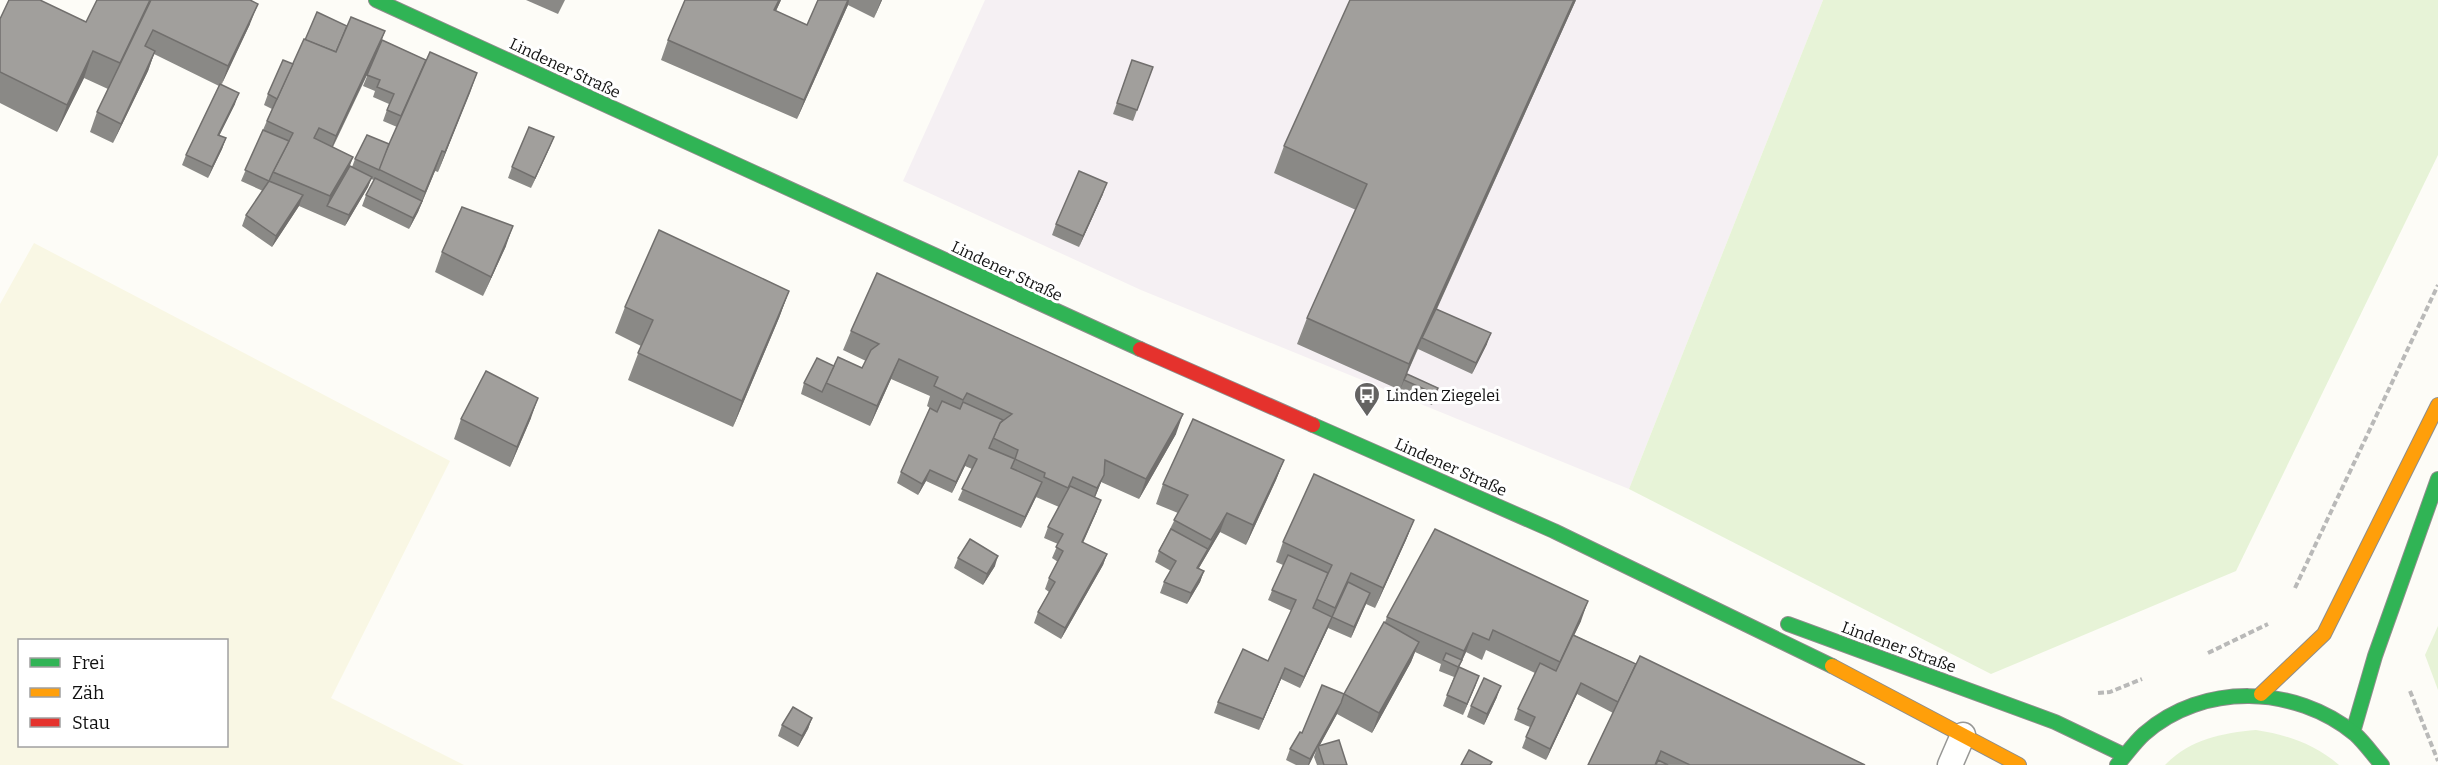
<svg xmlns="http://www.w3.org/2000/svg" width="2438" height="765" viewBox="0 0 2438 765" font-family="Bitter,serif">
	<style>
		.industrial { fill: #f5f0f3 }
		.farmland { fill: #f9f7e4; fill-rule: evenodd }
		.green { fill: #e7f3d7 }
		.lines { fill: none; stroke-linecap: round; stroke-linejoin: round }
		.lane-casing { stroke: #979795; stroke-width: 27 }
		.fast-casing { stroke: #8e8d8b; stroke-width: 16 }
		.slow-casing { stroke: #8e8d8b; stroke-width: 16 }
		.jam-casing { stroke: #8e8d8b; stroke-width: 16 }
		.path { stroke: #b9b9b8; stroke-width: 4; stroke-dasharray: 6 3; stroke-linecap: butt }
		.lane { stroke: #fffffe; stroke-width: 24 }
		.fast { stroke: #30b455; stroke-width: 14 }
		.slow { stroke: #ff9f0a; stroke-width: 14 }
		.jam { stroke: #e5322d; stroke-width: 14 }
		.wall { fill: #8a8986; fill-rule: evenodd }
		.shaded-wall { fill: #716f6d }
		.building { fill: #a19f9c; stroke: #716f6d; stroke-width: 1.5 }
		.labels { text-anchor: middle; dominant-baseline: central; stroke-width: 6; stroke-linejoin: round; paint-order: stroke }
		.street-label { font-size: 16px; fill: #111; stroke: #fff }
		.poi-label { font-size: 16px; fill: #111; stroke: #fff; text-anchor: start }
	</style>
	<rect width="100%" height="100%" fill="#fdfcf7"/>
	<!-- industrial -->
	<polygon class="industrial" points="985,0 1823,0 1629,489 1141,290 903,181"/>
	<!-- farmland -->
	<path class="farmland" d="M 34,243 L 450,461 L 331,698 L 464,765 L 0,765 L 0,304 ZM 20,640 L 226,640 L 226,746 L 20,746 Z"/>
	<!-- green -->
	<g class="green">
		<polygon points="1823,0 2438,0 2438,155 2236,571 1991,674 1629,489"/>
		<polygon points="2438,626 2438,690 2425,655"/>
		<path d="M 2256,730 C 2288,735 2314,744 2339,765 L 2165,765 C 2190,739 2222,733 2256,730 Z"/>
	</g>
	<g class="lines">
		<defs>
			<polyline id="lane" points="1950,765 1963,735"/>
			<g id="fast">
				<polyline points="376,0 1140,349"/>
				<polyline points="1313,425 1554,531 1832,666"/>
				<polyline points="1788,624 2055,722 2124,755"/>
				<polyline points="2353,732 2375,656 2438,479"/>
				<path d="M 2117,765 C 2126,755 2134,743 2144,734 C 2203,682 2295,685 2355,734 C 2365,743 2373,755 2382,765"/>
			</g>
			<g id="slow">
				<polyline points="1832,666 2019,765"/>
				<polyline points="2261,694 2324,634 2438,405"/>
			</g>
			<polyline id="jam" points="1140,349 1313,425"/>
		</defs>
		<!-- lane casing -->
		<use href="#lane" class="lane-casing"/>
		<!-- fast casing -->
		<use href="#fast" class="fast-casing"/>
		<!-- slow casing -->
		<use href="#slow" class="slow-casing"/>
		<!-- jam casing -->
		<use href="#jam" class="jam-casing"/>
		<!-- path -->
		<g class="path">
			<polyline points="2295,588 2438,285"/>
			<polyline points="2208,653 2268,624"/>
			<polyline points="2410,691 2438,761"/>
			<polyline points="2098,693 2110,692 2142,679"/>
		</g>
		<!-- lane -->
		<use href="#lane" class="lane"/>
		<!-- fast -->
		<use href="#fast" class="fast"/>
		<!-- slow -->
		<use href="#slow" class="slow"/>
		<!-- jam -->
		<use href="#jam" class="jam"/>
	</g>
	<!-- wall -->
	<g class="wall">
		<polygon points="526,0 565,0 558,14"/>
		<polygon points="781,0 776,11 807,25 818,0 882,0 874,18 848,5 797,119 661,60 668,40"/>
		<polygon points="1576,0 1437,309 1487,344 1472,374 1418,349 1407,374 1438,388 1432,405 1400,391 1401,387 1400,390 1297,344 1307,318 1356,210 1274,173 1284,146"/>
		<polygon points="0,19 86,22 250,24 221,85 235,104 219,136 226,138 222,149 208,178 182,165 186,155 219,86 154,54 148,71 113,143 90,132 97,112 108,89 84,78 57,132 0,103"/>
		<path d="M 382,40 L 426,60 L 477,73 L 438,172 L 435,171 L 418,212 L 409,229 L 362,206 L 366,195 L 374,180 L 371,179 L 368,187 L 345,226 L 299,206 L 272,247 L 242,226 L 246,215 L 263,191 L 241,181 L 272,109 L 264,105 L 268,94 ZM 370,69 L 363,86 L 375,91 L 373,97 L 389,104 L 383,121 L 397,127 L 389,144 L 355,159 L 352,167 L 350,166 L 333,147 Z"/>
		<polygon points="1132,60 1153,67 1133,121 1113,114"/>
		<polygon points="554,137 531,188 508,178 512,167"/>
		<polygon points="1103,194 1079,247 1052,235 1056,224"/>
		<polygon points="506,246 483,296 435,272 442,252"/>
		<polygon points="789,291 779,318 733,427 628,380 641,346 615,333 625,307"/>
		<polygon points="851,331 1176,434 1139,499 1101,482 1095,497 1097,511 1083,543 1107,554 1103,565 1061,639 1034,623 1038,612 1049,592 1045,589 1049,578 1058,562 1052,558 1058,544 1044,538 1048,527 1059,507 1036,497 1038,493 1021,528 958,500 972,469 965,466 952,493 926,481 918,495 897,483 901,472 930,408 927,406 930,396 891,379 870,426 801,394 804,383 834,366 862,368 866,361 843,350"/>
		<polygon points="531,418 510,467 454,439 461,419"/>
		<polygon points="1284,460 1276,480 1246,545 1220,532 1199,568 1204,571 1200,582 1187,604 1160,593 1164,582 1171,571 1155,562 1159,551 1178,513 1156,504 1163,484"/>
		<polygon points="1414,520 1406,540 1375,608 1366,604 1351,638 1328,628 1300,688 1281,679 1259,730 1214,713 1218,702 1268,661 1292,611 1268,600 1283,565 1276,562 1283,542"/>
		<polygon points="958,558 995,566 983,585 954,568"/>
		<polygon points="1387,617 1581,621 1574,635 1636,664 1865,765 1588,765 1613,713 1577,694 1546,760 1522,748 1530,727 1514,720 1518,709 1535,673 1486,650 1482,660 1466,652 1458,670 1479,676 1463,715 1443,706 1454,677 1439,671 1441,664 1415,652 1411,662 1372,733 1337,714 1319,746 1347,765 1317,765 1314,757 1316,751 1309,765 1296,765 1286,760 1290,749 1302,733 1344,694 1385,622"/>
		<polygon points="1497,697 1484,725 1467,717 1471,706"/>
		<polygon points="812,718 808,729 798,747 778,736 782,725"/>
	</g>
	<!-- shaded-wall -->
	<g class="shaded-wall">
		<polygon points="779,0 781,0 767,30 774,10"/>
		<polygon points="848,0 849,0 848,5 797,119 804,100"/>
		<polygon points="881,0 882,0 874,18"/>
		<polygon points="1574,0 1576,0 1423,339 1422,338 1400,390 1409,364"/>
		<polygon points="258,4 250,24 221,86 228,66"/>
		<polygon points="385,31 378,51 328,156 336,136"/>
		<polygon points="93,51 84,78 57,132 67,105"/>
		<polygon points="155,51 148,71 113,143 121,124"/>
		<polygon points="477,73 470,93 438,172 445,152"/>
		<polygon points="239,93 235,104 214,146 218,135"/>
		<polygon points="554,137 550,147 531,188 535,178"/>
		<polygon points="226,138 222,149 208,178 212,167"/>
		<polygon points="442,151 435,171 418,212 425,192"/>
		<polygon points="353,157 346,177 327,206 330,196"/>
		<polygon points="372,177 368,187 345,226 349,215"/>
		<polygon points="1107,183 1103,194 1079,247 1083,236"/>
		<polygon points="303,195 299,206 272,247 276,236"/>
		<polygon points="422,201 418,212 409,229 413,218"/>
		<polygon points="513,226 506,246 483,296 491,277"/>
		<polygon points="789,291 779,318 733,427 742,401"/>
		<polygon points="1491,333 1487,344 1472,374 1476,363"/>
		<polygon points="899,359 891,379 870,426 877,406"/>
		<polygon points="538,398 531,418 510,467 517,447"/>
		<polygon points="1183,414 1176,434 1139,499 1146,479"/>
		<polygon points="969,455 965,466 952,493 956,482"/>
		<polygon points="1284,460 1276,480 1246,545 1253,525"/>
		<polygon points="930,470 926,481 918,495 922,484"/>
		<polygon points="1104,475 1096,495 1090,508 1097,488"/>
		<polygon points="1042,482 1038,493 1021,528 1025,517"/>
		<polygon points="1101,500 1097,511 1078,553 1082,542"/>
		<polygon points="1227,513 1220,532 1193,578 1197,568"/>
		<polygon points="1414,520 1406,540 1375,608 1383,588"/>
		<polygon points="1107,554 1103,565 1061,639 1065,628"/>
		<polygon points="998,556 995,566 983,585 987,574"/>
		<polygon points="1204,571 1200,582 1187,604 1191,593"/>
		<polygon points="1370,593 1366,604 1351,638 1354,627"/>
		<polygon points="1588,601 1581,621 1552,682 1560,662"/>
		<polygon points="1332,617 1328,628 1300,688 1304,677"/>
		<polygon points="1473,633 1466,652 1454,677 1464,651"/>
		<polygon points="1419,642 1411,662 1372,733 1379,713"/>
		<polygon points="1285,668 1281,679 1259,730 1263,719"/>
		<polygon points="1479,676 1475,687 1463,715 1467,704"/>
		<polygon points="1581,683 1577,694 1546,760 1550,749"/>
		<polygon points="1501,686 1497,697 1484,725 1487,714"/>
		<polygon points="1341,703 1337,714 1319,747 1318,746 1309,765 1308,765 1310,759"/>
		<polygon points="812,718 808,729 798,747 802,736"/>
	</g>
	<!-- building -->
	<g class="building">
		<polygon points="9,0 40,0 86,22 97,0 150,0 120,63 93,51 67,105 0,72 0,19"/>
		<polygon points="151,0 250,0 258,4 228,66 153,30 145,46 155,51 121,124 97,112"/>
		<polygon points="685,0 779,0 774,10 807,25 818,0 848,0 804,100 668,40"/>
		<polygon points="1350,0 1574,0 1409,364 1307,318 1367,184 1284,146"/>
		<polygon points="317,12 347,26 336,52 305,40"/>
		<polygon points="351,17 385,31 336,136 319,128 314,138 353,157 330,196 273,172 293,133 267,121 304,39 336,52"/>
		<polygon points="382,40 426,60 401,116 387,110 394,94 377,87 380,80 367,75"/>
		<polygon points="430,52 477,73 445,152 442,151 425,192 378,169"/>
		<polygon points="283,60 293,64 277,99 268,94"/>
		<polygon points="1132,60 1153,67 1137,110 1117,103"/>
		<polygon points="220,84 239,93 218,135 226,138 212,167 186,155"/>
		<polygon points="529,127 554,137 535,178 512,167"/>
		<polygon points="263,130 289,141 273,172 269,181 303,195 276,236 246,215 269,181 245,170"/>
		<polygon points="367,135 389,144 379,170 355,159"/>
		<polygon points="350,166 372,177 349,215 327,206"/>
		<polygon points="1079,171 1107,183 1083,236 1056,224"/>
		<polygon points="375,178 422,201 413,218 366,195"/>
		<polygon points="462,207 513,226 491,277 442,252"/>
		<polygon points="659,230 789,291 742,401 638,353 653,320 625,307"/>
		<polygon points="877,273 1183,414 1146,479 1105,460 1104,475 1097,488 1073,477 1068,488 1044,477 1045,473 1015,459 1018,450 993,438 1000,423 1012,414 967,393 963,400 934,386 938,377 899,359 877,406 826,383 838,357 862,368 871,350 879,344 851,331"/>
		<polygon points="1436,309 1491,333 1476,363 1422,338"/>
		<polygon points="817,358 834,366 822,392 804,383"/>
		<polygon points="486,371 538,398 517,447 461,419"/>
		<polygon points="1407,374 1438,388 1435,394 1404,380"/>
		<polygon points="942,401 960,409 963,402 1003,420 1000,423 989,448 1015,459 1011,468 1042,482 1025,517 962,489 977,459 969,455 956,482 930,470 922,484 901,472 930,408 937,412"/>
		<polygon points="1193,419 1284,460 1253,525 1227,513 1211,540 1174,520 1188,495 1163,484"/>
		<polygon points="1314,474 1414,520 1383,588 1351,573 1335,608 1316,599 1332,565 1283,542"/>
		<polygon points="1070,486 1101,500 1082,542 1107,554 1065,628 1038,612 1055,582 1049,578 1063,551 1056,547 1063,534 1048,527"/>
		<polygon points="1171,529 1208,549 1197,568 1204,571 1191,593 1164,582 1176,561 1159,551"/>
		<polygon points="1435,529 1588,601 1560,662 1493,630 1489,640 1473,633 1464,651 1387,617"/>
		<polygon points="970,539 998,556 987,574 958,558"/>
		<polygon points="1288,555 1328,573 1313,608 1332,617 1304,677 1285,668 1263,719 1218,702 1243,649 1268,661 1296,600 1272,590"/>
		<polygon points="1348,582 1370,593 1354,627 1332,617"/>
		<polygon points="1384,622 1419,642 1379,713 1344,694"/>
		<polygon points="1573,635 1636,664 1618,702 1581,683 1550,749 1526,737 1535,717 1518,709 1540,663 1556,671"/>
		<polygon points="1446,653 1462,660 1458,667 1443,660"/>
		<polygon points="1640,656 1865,765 1690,765 1661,751 1655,765 1588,765"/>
		<polygon points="1459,667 1479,676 1467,704 1447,695"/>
		<polygon points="1484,678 1501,686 1487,714 1471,706"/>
		<polygon points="1322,685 1344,694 1341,703 1310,759 1290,749 1300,732 1302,733"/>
		<polygon points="793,707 812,718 802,736 782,725"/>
		<polygon points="1339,740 1347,765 1324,765 1318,746"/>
		<polygon points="1469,750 1492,762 1490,765 1461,765"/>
		<polygon points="1658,760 1668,765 1656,765"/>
	</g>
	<!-- icons -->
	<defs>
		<symbol id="bus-pin" viewBox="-11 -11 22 30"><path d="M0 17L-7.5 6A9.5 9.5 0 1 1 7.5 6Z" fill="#646362" stroke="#fff"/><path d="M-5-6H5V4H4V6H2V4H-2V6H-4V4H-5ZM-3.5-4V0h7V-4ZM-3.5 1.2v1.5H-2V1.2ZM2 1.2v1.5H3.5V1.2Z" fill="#fff"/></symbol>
	</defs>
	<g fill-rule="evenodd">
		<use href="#bus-pin" x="1352" y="380" width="30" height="40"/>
	</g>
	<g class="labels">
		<!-- street labels -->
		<g class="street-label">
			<text transform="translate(565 68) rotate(25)">Lindener Straße</text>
			<text transform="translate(1007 271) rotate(25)">Lindener Straße</text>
			<text transform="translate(1451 467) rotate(24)">Lindener Straße</text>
			<text transform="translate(1899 647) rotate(20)">Lindener Straße</text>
		</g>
		<!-- poi labels -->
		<g class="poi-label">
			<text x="1386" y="395">Linden Ziegelei</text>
		</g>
	</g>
	<!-- legend -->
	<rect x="18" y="639" width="210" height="108" fill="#ffffff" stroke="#a0a0a0" stroke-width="1.5"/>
	<rect x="30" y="658" width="30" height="9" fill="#30b455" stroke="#a0a0a0" stroke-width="1.5"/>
	<text x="72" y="669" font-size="18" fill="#111111">Frei</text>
	<rect x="30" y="688" width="30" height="9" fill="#ff9f0a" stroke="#a0a0a0" stroke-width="1.5"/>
	<text x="72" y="699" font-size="18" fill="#111111">Zäh</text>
	<rect x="30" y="718" width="30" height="9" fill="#e5322d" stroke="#a0a0a0" stroke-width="1.5"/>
	<text x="72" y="729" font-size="18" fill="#111111">Stau</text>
</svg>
